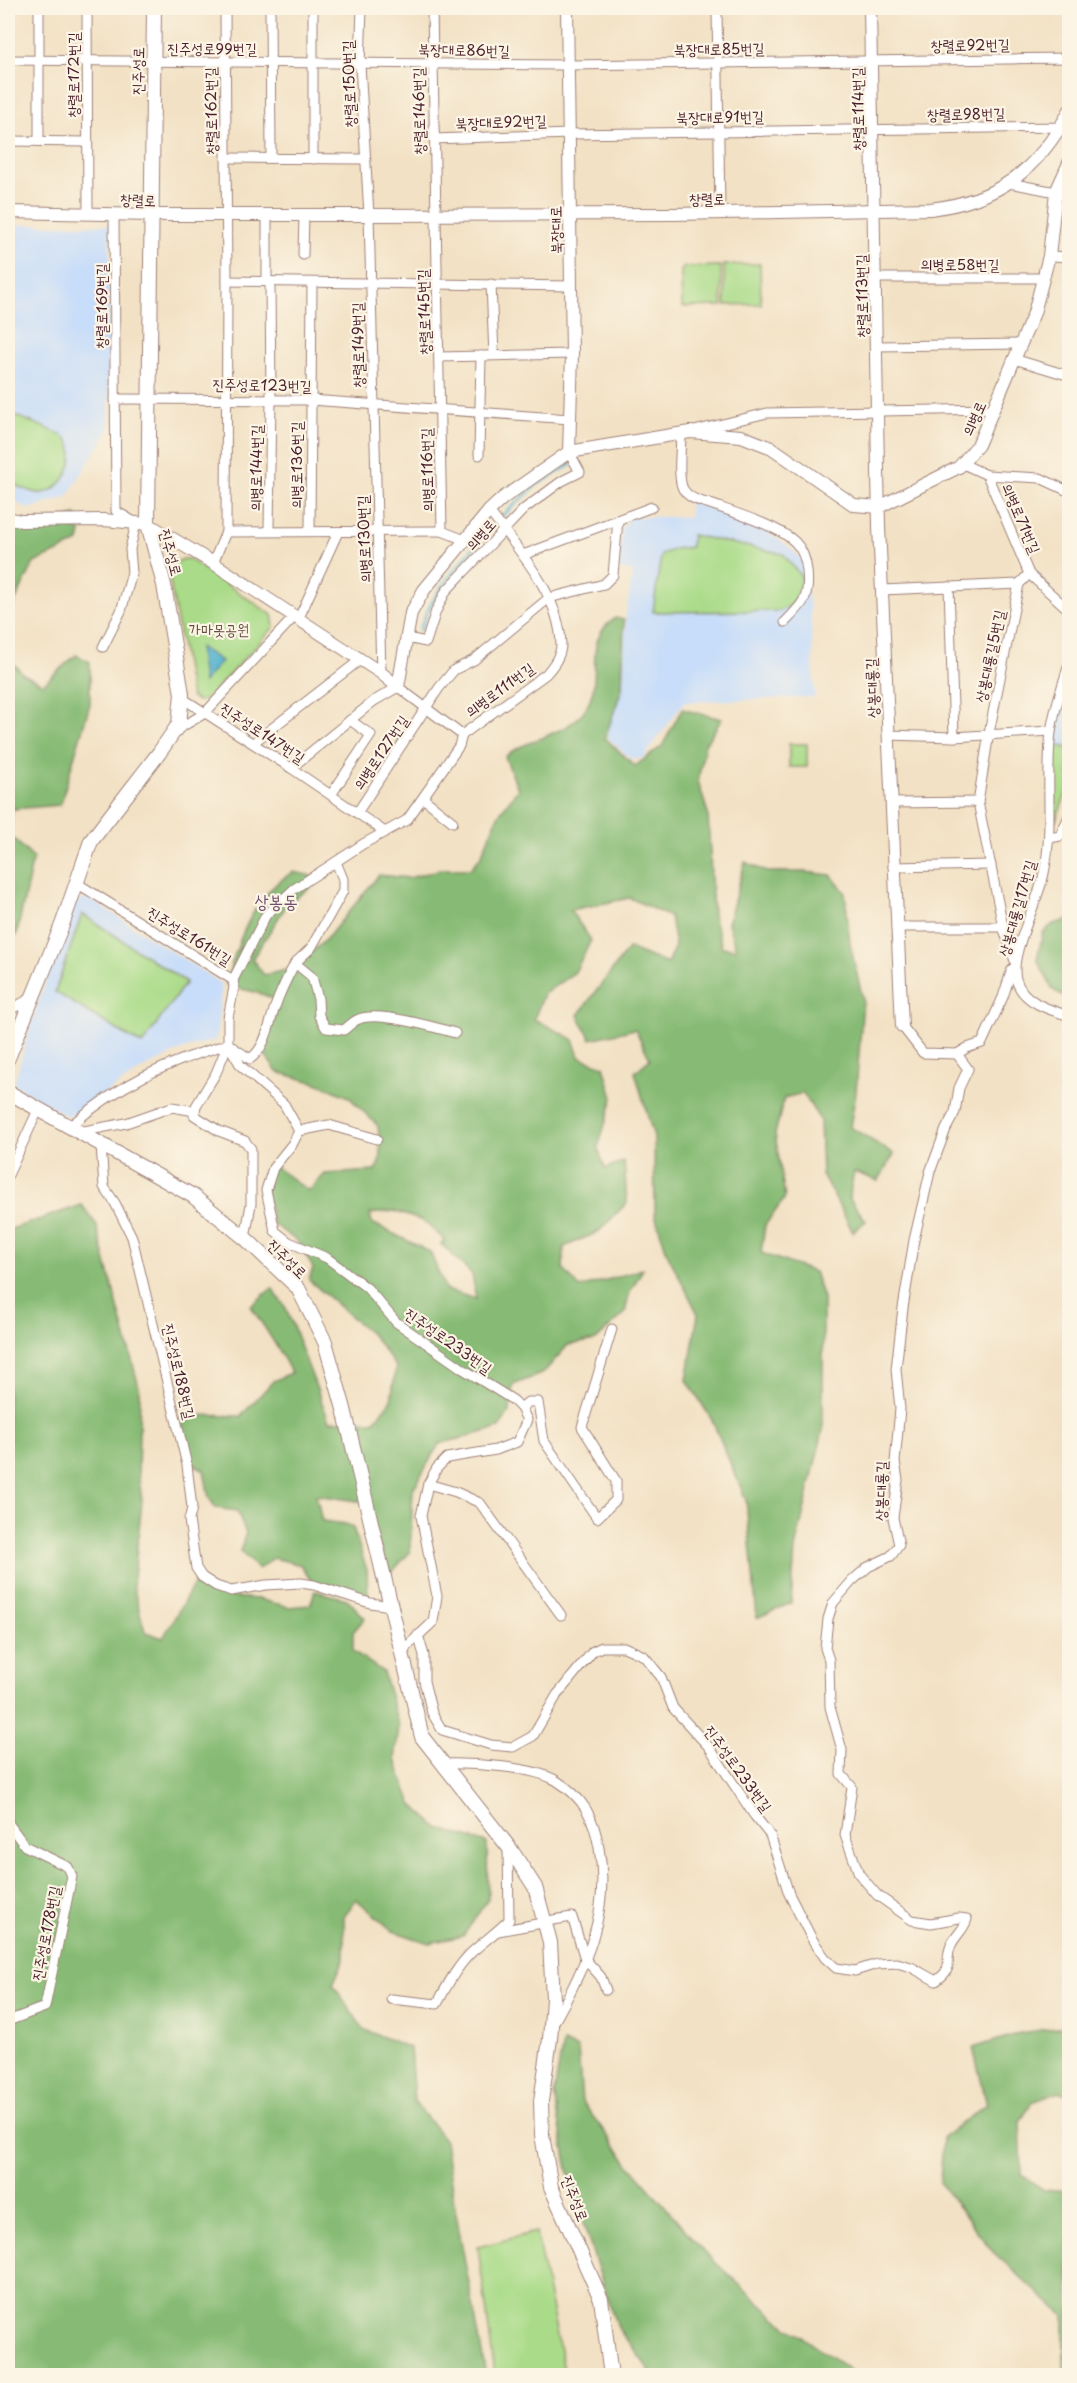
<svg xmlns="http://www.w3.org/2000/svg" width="1077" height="2383" viewBox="0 0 1077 2383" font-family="'Playpen Sans','Poor Story',sans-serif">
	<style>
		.built { fill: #c8ddf9 }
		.green { fill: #aadb89; stroke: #7a7d5a; stroke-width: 1.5 }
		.forest { fill: #87bb75; stroke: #686d50; stroke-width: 1.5; fill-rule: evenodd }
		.water { fill: #51b3d0; stroke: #4e697e; stroke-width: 1.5 }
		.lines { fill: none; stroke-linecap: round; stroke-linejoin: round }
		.stream { stroke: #51b3d0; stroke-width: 3 }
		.minor-casing { stroke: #9e8078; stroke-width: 11 }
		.tertiary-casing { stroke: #9e8078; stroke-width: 14 }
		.secondary-casing { stroke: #9e8078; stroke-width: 16 }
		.minor { stroke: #fff; stroke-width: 9 }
		.tertiary { stroke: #fff; stroke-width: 12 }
		.secondary { stroke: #fff; stroke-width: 14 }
		.labels { text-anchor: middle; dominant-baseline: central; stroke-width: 4.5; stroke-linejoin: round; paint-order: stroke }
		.street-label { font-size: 15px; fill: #4a1f2b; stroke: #fcf5e5 }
		.park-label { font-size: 15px; fill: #624e42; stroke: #fcf5e5 }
		.quarter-label { font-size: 18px; fill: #70516f; stroke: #fcf5e5 }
	</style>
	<rect width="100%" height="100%" fill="#fcf5e5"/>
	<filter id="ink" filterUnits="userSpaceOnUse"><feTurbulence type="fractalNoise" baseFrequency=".0167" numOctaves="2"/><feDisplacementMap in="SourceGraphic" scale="12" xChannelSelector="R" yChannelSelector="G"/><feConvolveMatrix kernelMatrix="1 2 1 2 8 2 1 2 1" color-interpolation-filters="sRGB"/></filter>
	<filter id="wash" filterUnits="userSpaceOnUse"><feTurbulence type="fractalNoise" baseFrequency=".008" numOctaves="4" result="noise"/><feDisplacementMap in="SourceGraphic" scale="24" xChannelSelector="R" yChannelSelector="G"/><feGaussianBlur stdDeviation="1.35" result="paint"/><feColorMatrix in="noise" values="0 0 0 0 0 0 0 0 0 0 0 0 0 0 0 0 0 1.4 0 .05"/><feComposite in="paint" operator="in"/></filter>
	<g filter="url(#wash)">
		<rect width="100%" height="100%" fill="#f2e1c4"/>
		<!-- built -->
		<g class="built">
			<polygon points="8,225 110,225 109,430 67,497 29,509 8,499"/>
			<polygon points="689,501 757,525 789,547 803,561 810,608 815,697 684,702 643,758 631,759 608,738 611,705 623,687 626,613 633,571 619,569 622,528 631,517 690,517"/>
			<polygon points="1069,673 1069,747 1053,745 1057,723"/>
			<polygon points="88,898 222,984 216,1040 183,1049 143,1069 68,1117 14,1084 31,1023 75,902"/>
		</g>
		<!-- green -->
		<g class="green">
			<polygon points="760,264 761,304 725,305 724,265"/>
			<polygon points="721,266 722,306 682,307 681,271 684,267"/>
			<path d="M 8,413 C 20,418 59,431 67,439 C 81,456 64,491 42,493 C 31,494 18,486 8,482 Z"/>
			<polygon points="692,535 783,554 801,576 799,602 779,611 653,612 661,555 674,549 691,547"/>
			<path d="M 184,559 L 189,559 L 272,615 L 274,627 L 206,699 C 200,702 196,702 191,697 L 168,571 L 172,564 Z"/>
			<rect x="789" y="744" width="18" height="23"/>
			<polygon points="1053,745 1070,748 1069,787 1055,822"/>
			<polygon points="82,914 186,982 142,1045 55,992"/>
			<polygon points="536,2232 565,2375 495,2375 478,2247"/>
		</g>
		<!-- forest -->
		<g class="forest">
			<polygon points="76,515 81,532 79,542 34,563 8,616 8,527 40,524"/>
			<path d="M 615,618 L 624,620 L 622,689 L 605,738 L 635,766 L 662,746 L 682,709 L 722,719 L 705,744 L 698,781 L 708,814 L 713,915 L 722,947 L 736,949 L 728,923 L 745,862 L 767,872 L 805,872 L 831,875 L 845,892 L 850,944 L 863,1000 L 856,1092 L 850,1127 L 894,1154 L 878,1181 L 854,1172 L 849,1198 L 866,1221 L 853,1232 L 822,1174 L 820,1120 L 803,1093 L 784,1098 L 775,1134 L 785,1198 L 765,1225 L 761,1253 L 814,1272 L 823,1298 L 823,1430 L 795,1549 L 791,1603 L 757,1618 L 746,1500 L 712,1420 L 687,1380 L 698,1314 L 667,1253 L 655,1215 L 654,1137 L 635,1072 L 650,1059 L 635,1029 L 591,1039 L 578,1015 L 629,948 L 667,964 L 675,946 L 670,917 L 630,898 L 570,910 L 591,940 L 575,972 L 544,994 L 534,1019 L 573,1039 L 579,1057 L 604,1066 L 613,1098 L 598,1147 L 605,1169 L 624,1161 L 627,1203 L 598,1232 L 564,1247 L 563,1269 L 580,1288 L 643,1269 L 629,1294 L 625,1313 L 596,1340 L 568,1345 L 543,1373 L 513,1385 L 510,1410 L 499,1428 L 439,1444 L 413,1489 L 410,1552 L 390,1574 L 364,1502 L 316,1495 L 322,1521 L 346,1524 L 353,1528 L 367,1570 L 368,1597 L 311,1581 L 301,1565 L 274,1558 L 258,1569 L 240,1551 L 246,1533 L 237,1511 L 216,1508 L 209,1498 L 204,1470 L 191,1463 L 180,1415 L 241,1416 L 273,1381 L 291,1373 C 280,1349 265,1329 251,1306 L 272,1288 L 286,1308 L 329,1421 L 374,1421 L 391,1400 L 396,1367 L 374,1337 L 309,1280 L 313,1268 L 298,1242 L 273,1224 L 263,1182 L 274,1166 L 309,1191 L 325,1174 L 376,1171 L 381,1156 L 378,1126 L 349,1097 L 317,1083 L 277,1072 L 259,1046 L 279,1004 C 264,990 244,992 226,984 C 237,943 254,892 294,872 L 312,876 L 311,887 L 288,903 L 252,959 L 264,975 L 295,968 L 328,937 L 379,875 L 409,878 L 442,869 L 470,869 L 481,856 L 498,816 L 518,789 L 505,757 C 529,736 571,736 587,706 C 605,672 580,643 615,618 ZM 394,1211 L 423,1221 L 445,1240 L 441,1244 L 472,1274 L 476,1299 L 446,1290 L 430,1252 L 372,1223 L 370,1214 Z"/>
			<polygon points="76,655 90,662 90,704 60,805 12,809 10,835 33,858 17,933 8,949 8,657 23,674 43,684"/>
			<polygon points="1069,920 1070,920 1069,1000 1053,990 1037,959 1043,933 1053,924"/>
			<polygon points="82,1205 96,1224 140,1391 138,1471 142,1501 133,1586 145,1632 163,1638 195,1582 232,1597 258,1599 289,1607 310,1605 315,1591 347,1599 365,1618 353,1632 353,1651 383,1672 399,1727 395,1759 412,1804 438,1828 487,1843 488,1899 463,1936 429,1943 393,1931 356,1899 344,1917 344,1959 333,1984 363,2029 410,2048 414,2101 445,2141 454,2203 486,2375 8,2375 8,1230"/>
			<polygon points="1069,2026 1069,2097 1060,2092 1032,2102 1020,2122 1022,2175 1044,2190 1069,2190 1070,2375 1064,2376 1064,2316 993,2252 940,2183 943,2137 987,2104 973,2048 1020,2033"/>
			<polygon points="563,2043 578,2049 582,2102 628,2163 706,2254 776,2318 857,2375 657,2376 650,2371 617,2327 571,2186 554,2093"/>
		</g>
		<!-- water -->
		<polygon class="water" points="199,647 221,661 203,683"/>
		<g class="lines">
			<!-- stream -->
			<g class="stream">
				<polyline points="502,516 538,484 572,464"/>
				<path d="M 420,630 C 433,587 465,560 491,526"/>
			</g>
		</g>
	</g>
	<g filter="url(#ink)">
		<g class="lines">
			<defs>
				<g id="minor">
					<polyline points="39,8 39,141"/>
					<polyline points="87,8 88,213"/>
					<polyline points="270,8 271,158"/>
					<polyline points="362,8 360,64 369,215 381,673"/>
					<polyline points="432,8 442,531 465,540"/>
					<polyline points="717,8 720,213"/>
					<polyline points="8,60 568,65 1070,58"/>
					<polyline points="434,139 569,134 1061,127 1065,125"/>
					<polyline points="8,141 88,142"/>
					<polyline points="226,158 365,159"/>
					<polyline points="313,159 313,8"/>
					<polyline points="1009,183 1056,192 1070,197"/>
					<polyline points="303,255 304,215"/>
					<polyline points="1049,256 1070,257"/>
					<polyline points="875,278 1044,278"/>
					<polyline points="227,281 572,286"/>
					<polyline points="267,282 267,215"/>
					<polyline points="491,284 494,355"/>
					<polyline points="877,346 1020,344"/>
					<polyline points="439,357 572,354"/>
					<polyline points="1014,359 1070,376"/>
					<polyline points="115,399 311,400 570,419"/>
					<polyline points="698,430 767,413 993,409"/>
					<path d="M 681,434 C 681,448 677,478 683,489 C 689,499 700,501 710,504 C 732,512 779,526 795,542 C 802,549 806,560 807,571 C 810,598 803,604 785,622"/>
					<polyline points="479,455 481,356"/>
					<polyline points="963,464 987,475 1029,574 1070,611"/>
					<polyline points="987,475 1040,478 1070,492"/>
					<polyline points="269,530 271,399 270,282"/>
					<polyline points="310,531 312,283"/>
					<polyline points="226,532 442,531"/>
					<polyline points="523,555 652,507"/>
					<polyline points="213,563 226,532 227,281 225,8"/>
					<polyline points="949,587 954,737"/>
					<polyline points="882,590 1019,584"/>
					<polyline points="298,620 338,532"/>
					<polyline points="407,638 426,642 436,611 446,591 524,509 562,481 580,472 569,452"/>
					<polyline points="103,647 121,611 132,573 130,549 136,523 116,511 114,213"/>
					<path d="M 1070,661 C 1063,684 1054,709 1051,732 C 1045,779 1054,827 1044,873 C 1039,901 1009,953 1016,979 C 1022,1002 1049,1010 1070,1016"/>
					<polyline points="182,695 182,698 291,768 385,832"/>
					<polyline points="175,731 205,713 294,617"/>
					<path d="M 462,735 L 546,674 C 553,666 561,656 561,645 C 560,594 518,550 489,511"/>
					<polyline points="888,735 954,737 1051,731"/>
					<polyline points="253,743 360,660"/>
					<polyline points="331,795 371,735 350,720"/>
					<polyline points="423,798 453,822"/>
					<polyline points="891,803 978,802"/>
					<polyline points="357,813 439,688 454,670 474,660 549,598 604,584 613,575 618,520"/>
					<polyline points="1050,838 1060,836 1070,814"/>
					<polyline points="893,867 991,865"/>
					<polyline points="75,882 233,980"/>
					<polyline points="896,927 1003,927"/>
					<polyline points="1015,961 1003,927 978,802 989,733 1019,584 1029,574"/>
					<polyline points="295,963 311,948 343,891 343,879 336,862"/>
					<polyline points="233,980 266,915 294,889 363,844 407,820 459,746 462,735 398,687 374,701 291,768"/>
					<polyline points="233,980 234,987 228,1018 228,1044 216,1073 196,1106 194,1115 219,1131 245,1141 251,1149 251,1204 245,1238"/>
					<polyline points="8,1011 33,997"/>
					<polyline points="228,1044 241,1066 284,1104 299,1131 293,1143 273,1168 266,1190 275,1231 289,1242 327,1258 367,1288 396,1322 463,1369 513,1400 521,1408 527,1420 517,1442 496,1450 447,1458 437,1468 428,1484 421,1516 437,1596 433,1622 401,1652"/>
					<polyline points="957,1054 967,1048 982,1043 1003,997 1012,969"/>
					<path d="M 69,1127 C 119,1084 166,1063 228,1044 L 250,1059 C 266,1048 269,1024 275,1007 C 280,992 287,978 295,963 L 312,977 L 318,999 L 319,1016 L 326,1028 L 344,1030 C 348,1027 353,1021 359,1019 C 378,1011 434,1027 455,1033"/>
					<polyline points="299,1131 329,1125 377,1139"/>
					<polyline points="79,1132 126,1123 172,1107 195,1111"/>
					<polyline points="101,1145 104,1187 115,1203 132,1237 187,1465 192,1508 189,1520 196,1568 202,1577 216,1586 231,1591 266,1585 301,1583 314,1585 370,1603 391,1606"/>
					<polyline points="8,1175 39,1108"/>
					<polyline points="521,1408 528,1402 538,1402 544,1441 597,1518 616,1500 616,1481 582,1427 612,1329"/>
					<polyline points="428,1484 456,1492 480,1503 561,1615"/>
					<path d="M 418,1635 L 424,1655 L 424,1681 L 432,1713 L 442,1730 L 491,1745 L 513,1747 L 533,1736 L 557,1695 L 593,1651 L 602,1647 L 624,1647 L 644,1656 L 661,1677 L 673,1708 L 709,1747 L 754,1815 L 770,1835 L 789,1894 L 812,1939 L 825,1958 L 836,1968 L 855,1971 L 877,1964 L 897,1963 L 911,1967 L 936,1981 C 956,1966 944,1964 950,1948 C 953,1937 964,1931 967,1919 L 959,1918 L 931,1923 L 912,1920 L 877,1895 L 859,1874 L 845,1835 L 852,1787 L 841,1774 L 842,1750 L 830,1707 L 829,1660 L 825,1648 L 828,1619 L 833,1603 L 852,1581 L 868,1567 L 891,1556 L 899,1545 L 893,1518 L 898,1480 L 895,1462 L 900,1409 L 896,1369 L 903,1308 L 914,1240 L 930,1172 L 946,1129 L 955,1112 L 959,1088 L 968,1069 L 957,1054 L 923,1053 L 902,1026"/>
					<path d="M 441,1764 C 470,1763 532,1766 557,1781 C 584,1798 594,1818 599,1848 C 611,1913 585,1968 553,2024"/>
					<polyline points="8,1823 25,1846 68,1867 72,1876 45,2007 8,2021"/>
					<polyline points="553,1920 572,1917 585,1959 601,1977 606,1990"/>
					<polyline points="498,1931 537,1924"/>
					<path d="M 391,1999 L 437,2004 C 447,1986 457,1966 472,1952 C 484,1941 497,1932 509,1920 L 508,1847"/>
				</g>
				<g id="tertiary">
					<polyline points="567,8 572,354 569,452"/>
					<polyline points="870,8 879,527 902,1026"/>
					<path d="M 8,212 L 152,215 L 369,215 L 675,214 L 930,209 C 998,201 1038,170 1070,110"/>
					<polyline points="8,518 21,521 104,520 148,524 213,563 381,673 398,687 411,613 424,590 489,511 503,498 569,452 690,432 741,436 772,448 854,505 879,507 959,467 978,445 1034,313 1049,256 1056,192 1070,161"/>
				</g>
				<g id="secondary">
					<polyline points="8,1058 62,925 91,841 159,753 179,724 182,694 164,585 148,524 154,8"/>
					<polyline points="8,1092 193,1196 245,1238 298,1288 325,1342 344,1409 422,1737 511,1850 535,1887 550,1942 553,1999 550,2039 541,2101 542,2135 551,2187 601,2299 611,2376"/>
				</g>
			</defs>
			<!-- minor casing -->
			<use href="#minor" class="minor-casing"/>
			<!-- tertiary casing -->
			<use href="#tertiary" class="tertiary-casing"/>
			<!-- secondary casing -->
			<use href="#secondary" class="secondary-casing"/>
			<!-- minor -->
			<use href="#minor" class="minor"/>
			<!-- tertiary -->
			<use href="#tertiary" class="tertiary"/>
			<!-- secondary -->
			<use href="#secondary" class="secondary"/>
		</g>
	</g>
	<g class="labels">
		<!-- street labels -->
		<g class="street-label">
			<text transform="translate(970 44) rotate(-1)">창렬로92번길</text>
			<text x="212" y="47">진주성로99번길</text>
			<text transform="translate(719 48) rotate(-1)">북장대로85번길</text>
			<text transform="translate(464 49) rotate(1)">북장대로86번길</text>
			<text transform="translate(137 71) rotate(-89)">진주성로</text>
			<text transform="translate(72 75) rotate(-90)">창렬로172번길</text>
			<text transform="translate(348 84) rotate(-92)">창렬로150번길</text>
			<text transform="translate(857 109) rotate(-91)">창렬로114번길</text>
			<text transform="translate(210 111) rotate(-91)">창렬로162번길</text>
			<text transform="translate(418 111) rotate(-91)">창렬로146번길</text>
			<text transform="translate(966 113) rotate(-1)">창렬로98번길</text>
			<text transform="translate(720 116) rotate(-1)">북장대로91번길</text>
			<text transform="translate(501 121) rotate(-2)">북장대로92번길</text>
			<text transform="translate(707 198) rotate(-1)">창렬로</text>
			<text transform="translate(138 199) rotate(2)">창렬로</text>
			<text transform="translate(555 230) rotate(-91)">북장대로</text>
			<text x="960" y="263">의병로58번길</text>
			<text transform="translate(861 296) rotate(-91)">창렬로113번길</text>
			<text transform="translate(100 306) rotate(-90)">창렬로169번길</text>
			<text transform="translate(423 312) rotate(-92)">창렬로145번길</text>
			<text transform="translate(357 345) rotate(-91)">창렬로149번길</text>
			<text transform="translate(262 384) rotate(1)">진주성로123번길</text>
			<text transform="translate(973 418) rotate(-66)">의병로</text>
			<text transform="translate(295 465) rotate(-90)">의병로136번길</text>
			<text transform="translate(255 468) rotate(-89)">의병로144번길</text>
			<text transform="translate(426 470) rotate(-91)">의병로116번길</text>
			<text transform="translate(1022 518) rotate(67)">의병로71번길</text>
			<text transform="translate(480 534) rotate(-48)">의병로</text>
			<text transform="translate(363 539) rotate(-92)">의병로130번길</text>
			<text transform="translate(172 552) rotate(75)">진주성로</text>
			<text transform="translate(989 656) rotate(-78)">상봉대룡길5번길</text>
			<text transform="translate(871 688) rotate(-92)">상봉대룡길</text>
			<text transform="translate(499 689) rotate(-36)">의병로111번길</text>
			<text transform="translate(263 732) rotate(33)">진주성로147번길</text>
			<text transform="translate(380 752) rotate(-56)">의병로127번길</text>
			<text transform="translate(1016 908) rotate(-74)">상봉대룡길17번길</text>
			<text transform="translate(190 935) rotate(32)">진주성로161번길</text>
			<text transform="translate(288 1258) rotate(45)">진주성로</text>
			<text transform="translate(449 1340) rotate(35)">진주성로233번길</text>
			<text transform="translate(180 1371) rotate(77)">진주성로188번길</text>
			<text transform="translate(880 1491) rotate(-89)">상봉대룡길</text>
			<text transform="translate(739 1768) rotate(54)">진주성로233번길</text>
			<text transform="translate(45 1933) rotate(-79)">진주성로178번길</text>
			<text transform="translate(576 2198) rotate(69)">진주성로</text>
		</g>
		<!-- park labels -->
		<g class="park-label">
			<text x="219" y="628">가마못공원</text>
		</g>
		<!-- quarter labels -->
		<g class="quarter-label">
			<text x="276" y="900">상봉동</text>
		</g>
	</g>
	<!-- margin -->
	<rect width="1077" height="2383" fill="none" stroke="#fcf5e5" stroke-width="30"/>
</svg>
